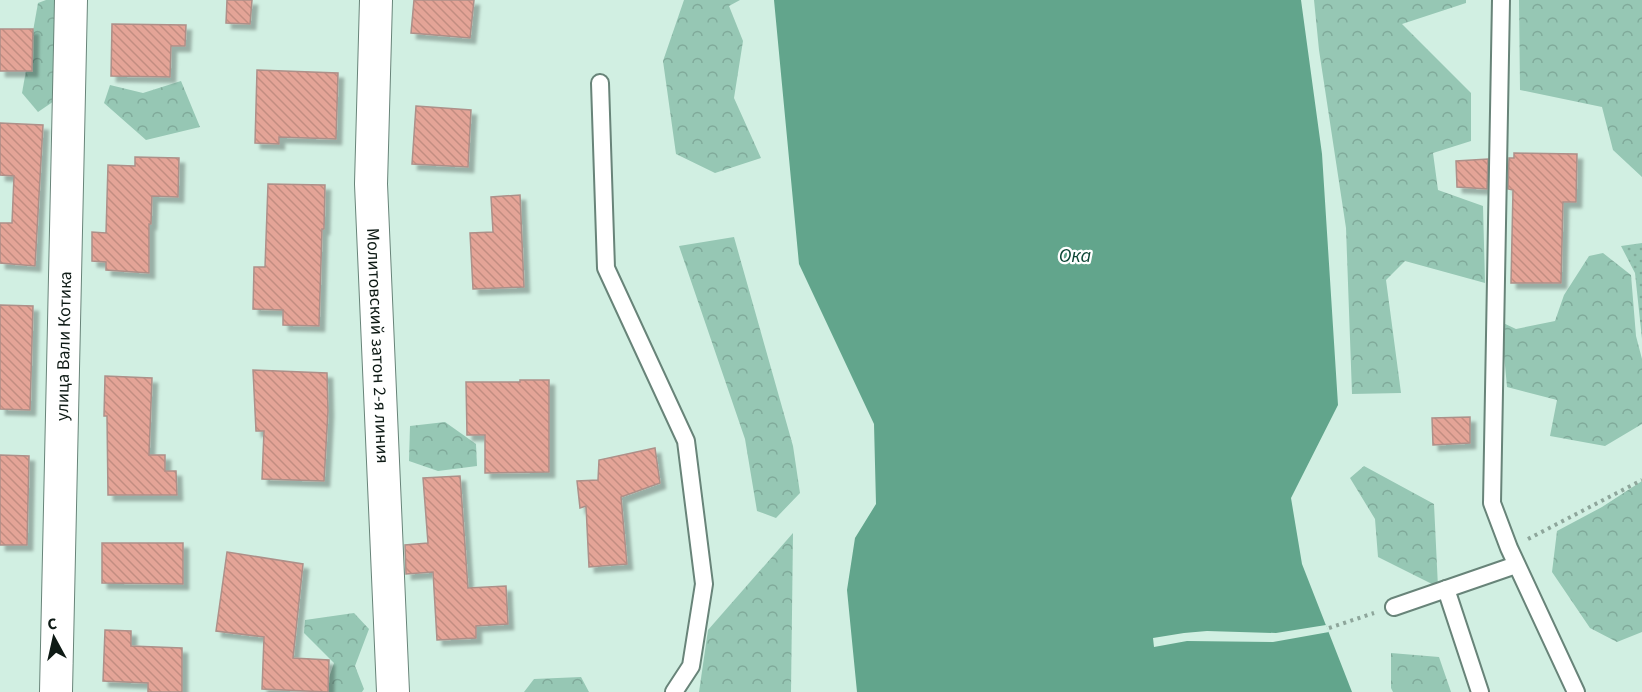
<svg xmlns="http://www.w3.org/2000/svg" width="1642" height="692" viewBox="0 0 1642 692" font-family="'Source Sans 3',sans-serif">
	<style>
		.grass { fill: url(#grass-dots) }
		.forest { fill: url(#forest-crowns) }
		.water { fill: #62a58c }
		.pier { fill: #d1efe2 }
		.building { fill: url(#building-back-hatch); stroke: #ad9089; stroke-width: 1.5; filter: url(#shadow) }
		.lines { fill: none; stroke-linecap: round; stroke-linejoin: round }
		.service-casing { stroke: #688479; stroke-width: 20 }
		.minor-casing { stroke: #688479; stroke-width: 34 }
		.path { stroke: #8ea69b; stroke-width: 4; stroke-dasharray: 3 4.5; stroke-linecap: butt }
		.service { stroke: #fff; stroke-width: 16 }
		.minor { stroke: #fff; stroke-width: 32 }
		.labels { text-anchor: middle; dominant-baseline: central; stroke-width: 4.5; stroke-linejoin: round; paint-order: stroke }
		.street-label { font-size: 18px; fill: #0e1a15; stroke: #fff }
		.water-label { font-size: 20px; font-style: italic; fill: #0c4635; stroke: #fff }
	</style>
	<defs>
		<pattern id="grass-dots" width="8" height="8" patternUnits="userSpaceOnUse" patternTransform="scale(1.5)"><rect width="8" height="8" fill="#96c7b4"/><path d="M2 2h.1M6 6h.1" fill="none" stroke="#80aa9a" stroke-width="1.8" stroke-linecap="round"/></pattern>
		<pattern id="forest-crowns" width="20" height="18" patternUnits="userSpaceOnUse" patternTransform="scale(1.5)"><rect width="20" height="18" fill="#96c7b4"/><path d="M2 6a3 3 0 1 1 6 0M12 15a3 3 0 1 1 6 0" fill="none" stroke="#80aa9a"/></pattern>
		<pattern id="building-back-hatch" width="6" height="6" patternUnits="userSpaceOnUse" patternTransform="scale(1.5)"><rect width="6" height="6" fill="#e4a497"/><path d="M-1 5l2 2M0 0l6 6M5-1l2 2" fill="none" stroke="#c28d81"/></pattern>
		<filter id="shadow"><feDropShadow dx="5.5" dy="5.5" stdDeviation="1.5" flood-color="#0004"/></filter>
	</defs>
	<rect width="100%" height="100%" fill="#d1efe2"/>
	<!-- grass -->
	<polygon class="grass" points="1642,243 1642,339 1635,273 1621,246"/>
	<!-- forest -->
	<g class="forest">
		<polygon points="46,0 56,0 60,97 38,112 22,93 38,3"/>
		<polygon points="684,0 740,0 729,6 743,41 734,98 761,158 715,173 676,154 663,61"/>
		<polygon points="1314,0 1466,0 1466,3 1402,24 1471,93 1471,141 1433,153 1438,190 1483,206 1485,283 1405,261 1386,280 1401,393 1352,394 1346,228 1319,50"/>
		<polygon points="1519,0 1642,0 1642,177 1613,150 1602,107 1520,90"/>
		<polygon points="181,81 200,127 146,140 104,103 110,85 143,93"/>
		<polygon points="734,237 793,446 800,493 776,518 757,511 745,439 679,246"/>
		<polygon points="1603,253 1631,275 1636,336 1642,359 1642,424 1605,446 1550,436 1557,400 1507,387 1501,322 1516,329 1555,321 1564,295 1589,256"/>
		<polygon points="445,422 476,444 477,466 438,471 409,461 410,426"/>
		<polygon points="1364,466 1434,504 1438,587 1378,557 1375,519 1350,478"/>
		<polygon points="1642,481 1642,632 1617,642 1590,628 1552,572 1557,531 1602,507"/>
		<polygon points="793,533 791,692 699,692 708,630"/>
		<polygon points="354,613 369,629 355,666 364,689 362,692 324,692 334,663 304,633 305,620"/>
		<polygon points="1391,653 1439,657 1451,692 1393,692 1391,688"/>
		<polygon points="581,677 589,692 524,692 534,679"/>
	</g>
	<!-- water -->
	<polygon class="water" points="774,0 1301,0 1322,154 1338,405 1291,498 1302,564 1352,692 857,692 847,590 855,538 876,504 874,424 799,264"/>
	<!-- pier -->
	<polygon class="pier" points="1326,625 1329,632 1273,642 1187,641 1154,647 1153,638 1184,633 1207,631 1276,633"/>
	<!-- building -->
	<g class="building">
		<polygon points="227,0 252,0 250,24 226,23"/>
		<polygon points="414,0 474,0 470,38 411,33"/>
		<polygon points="112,24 186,25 185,46 171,46 170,77 111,76"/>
		<polygon points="0,29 33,29 32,71 0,71"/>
		<polygon points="257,70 338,73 336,139 279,137 279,144 255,143"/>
		<polygon points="416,106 471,110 468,167 412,164"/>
		<polygon points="0,123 43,125 35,266 0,263 0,223 12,223 14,176 0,175"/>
		<polygon points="1514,153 1577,154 1576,202 1563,202 1561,283 1511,283 1513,190 1508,189 1509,158 1514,158"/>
		<polygon points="135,157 179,158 178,197 152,196 151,224 149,224 149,273 106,270 106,262 92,261 92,232 106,233 108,165 135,166"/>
		<polygon points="1488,159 1487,189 1457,187 1456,161"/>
		<polygon points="268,184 325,185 324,229 322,229 319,326 283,325 283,310 253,309 254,267 265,267"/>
		<polygon points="520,195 524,287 473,289 470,233 493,232 491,197"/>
		<polygon points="0,305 33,306 30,410 0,409"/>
		<polygon points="253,370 327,373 328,411 324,481 262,479 264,431 256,431"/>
		<polygon points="105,376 152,378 149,455 165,455 165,471 176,471 177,495 108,495 107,416 104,416"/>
		<polygon points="520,380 549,380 549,472 485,473 485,435 467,435 466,382 520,382"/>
		<polygon points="1470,417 1470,443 1433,445 1432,418"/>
		<polygon points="655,448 660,483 621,497 627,564 589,567 586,506 580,508 577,481 598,480 599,460"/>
		<polygon points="0,455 29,456 27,545 0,545"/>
		<polygon points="460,476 468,588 506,586 508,624 476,626 476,638 437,640 433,572 406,574 405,545 428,543 423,478"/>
		<polygon points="102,543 183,543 183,584 102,583"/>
		<polygon points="227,552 303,564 293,658 329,660 328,692 262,689 264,637 216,631"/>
		<polygon points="105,630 131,631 131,646 182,648 182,692 148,692 148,683 103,681"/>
	</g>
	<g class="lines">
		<defs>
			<g id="service">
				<polyline points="1501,0 1492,503 1509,548 1576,692"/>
				<polyline points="600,83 606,268 686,441 704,584 691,666 674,692"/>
				<polyline points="1446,589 1480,692"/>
				<polyline points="1394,607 1516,565"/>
			</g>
			<g id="minor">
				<path id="s1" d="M 376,0 L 371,184 L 393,692"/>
				<path id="s2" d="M 56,692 L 71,0"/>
			</g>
		</defs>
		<!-- service casing -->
		<use href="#service" class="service-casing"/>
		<!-- minor casing -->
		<use href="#minor" class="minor-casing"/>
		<!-- path -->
		<g class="path">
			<polyline points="1528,539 1642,480"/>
			<polyline points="1329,628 1374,613"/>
		</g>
		<!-- service -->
		<use href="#service" class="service"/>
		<!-- minor -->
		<use href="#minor" class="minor"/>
	</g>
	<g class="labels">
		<!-- street labels -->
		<g class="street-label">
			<text stroke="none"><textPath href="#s2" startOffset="346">улица Вали Котика</textPath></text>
			<text stroke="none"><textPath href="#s1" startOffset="346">Молитовский затон 2-я линия</textPath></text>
		</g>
		<!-- water labels -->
		<g class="water-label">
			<text x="1075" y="256">Ока</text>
		</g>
	</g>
	<!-- north arrow -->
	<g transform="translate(54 638) rotate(352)" stroke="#ffffff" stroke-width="4.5" paint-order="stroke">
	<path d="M0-4.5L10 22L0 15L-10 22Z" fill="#0e1a15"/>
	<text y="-9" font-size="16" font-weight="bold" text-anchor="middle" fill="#0e1a15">С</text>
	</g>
</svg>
